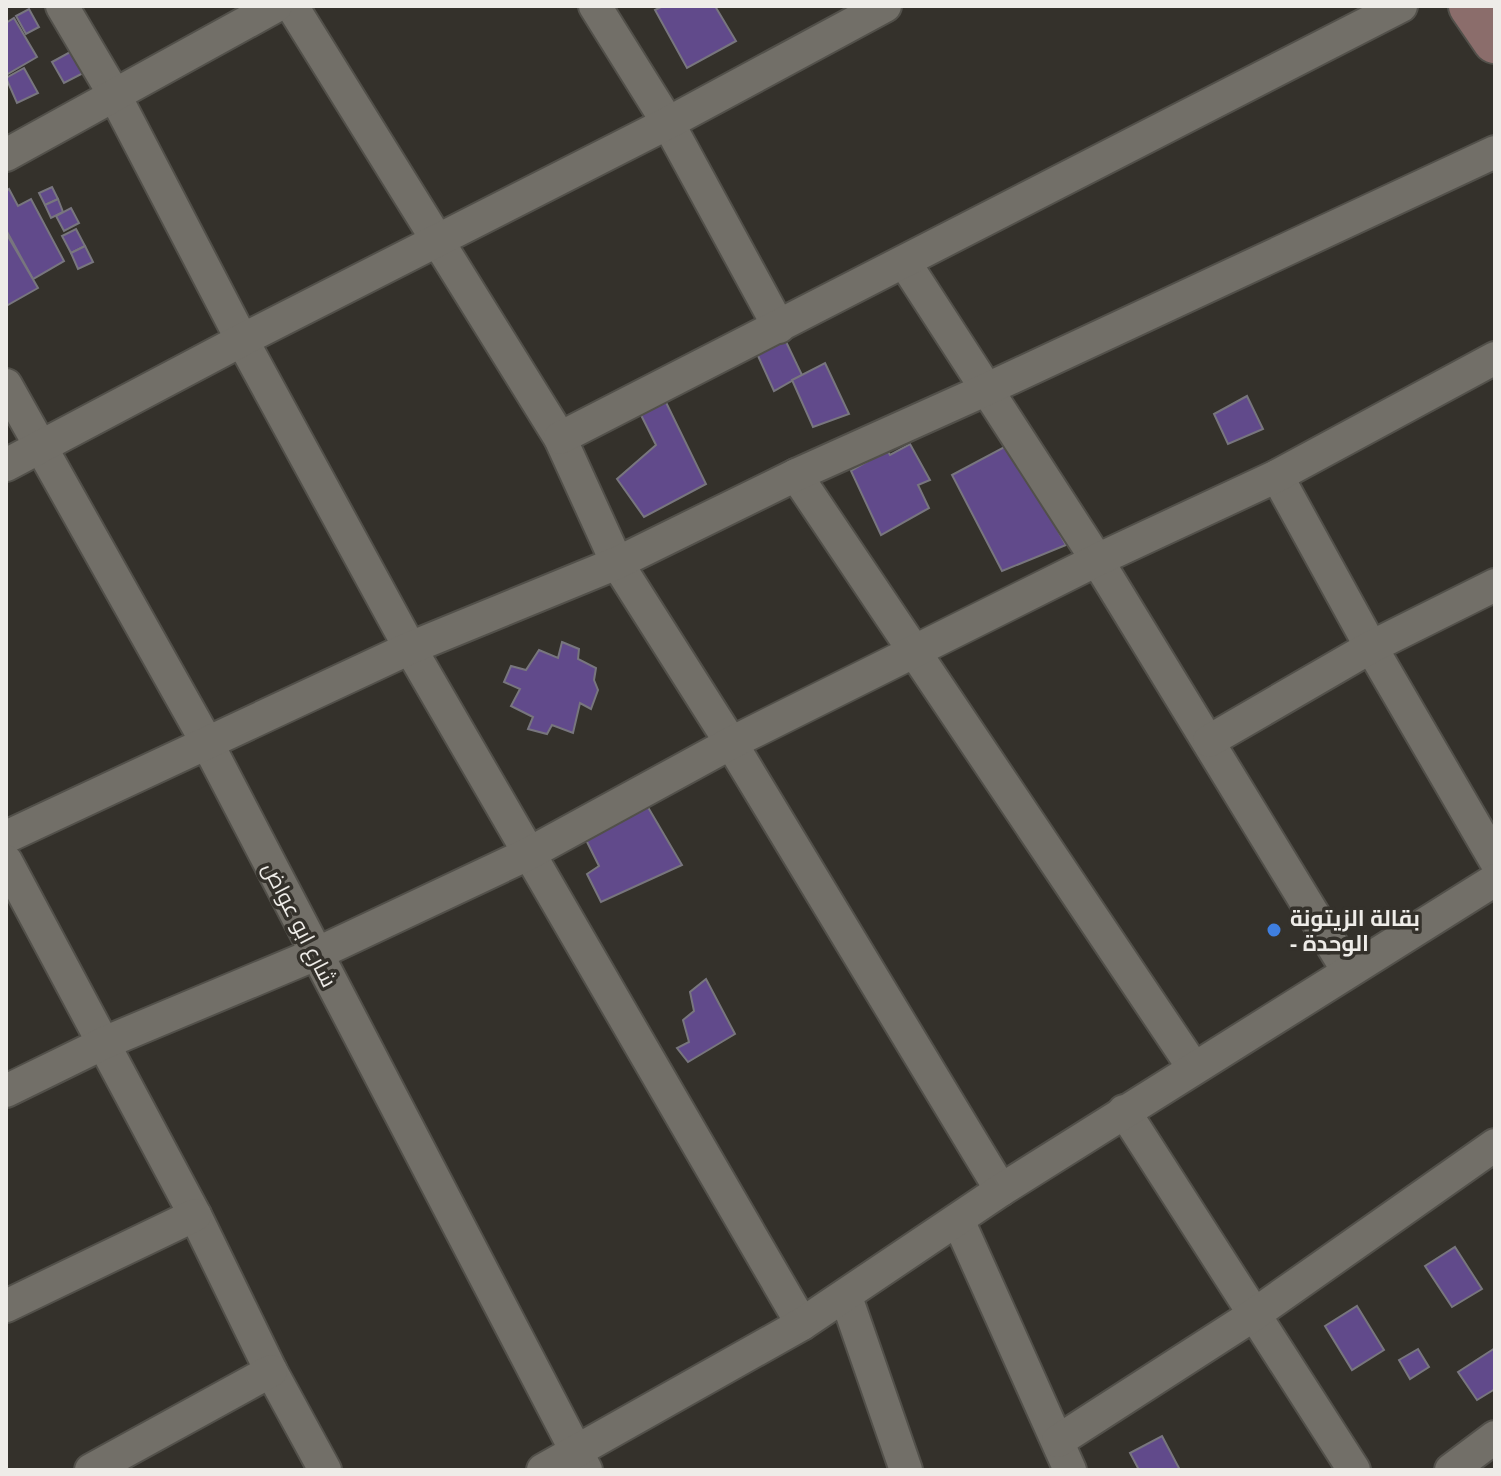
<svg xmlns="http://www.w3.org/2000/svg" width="1501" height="1476" viewBox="0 0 1501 1476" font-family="'Open Sans',Cairo,sans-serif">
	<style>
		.building { fill: #614a8b; stroke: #78767e; stroke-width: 2 }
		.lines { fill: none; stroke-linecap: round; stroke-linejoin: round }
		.street-casing { stroke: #52504a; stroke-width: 36 }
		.secondary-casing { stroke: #52504a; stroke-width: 48 }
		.street { stroke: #726f68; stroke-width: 32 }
		.secondary { stroke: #8b6d6b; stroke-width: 44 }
		.shop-dot { fill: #3f7fe0; stroke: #34312b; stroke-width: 3 }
		.labels { text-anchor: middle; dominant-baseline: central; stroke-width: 7; stroke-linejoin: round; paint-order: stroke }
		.poi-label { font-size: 22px; font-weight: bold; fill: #eeece8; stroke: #34312b; text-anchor: start }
		.street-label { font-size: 22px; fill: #eeece8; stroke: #34312b }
	</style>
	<rect width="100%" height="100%" fill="#34312b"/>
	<!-- building -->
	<g class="building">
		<polygon points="663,6 715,6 736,41 687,68 655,10"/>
		<polygon points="29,9 39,27 26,34 16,16"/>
		<polygon points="14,18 37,57 6,75 6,23"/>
		<polygon points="81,46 93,68 64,83 52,62"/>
		<polygon points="24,68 38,93 17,103 6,78"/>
		<polygon points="52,187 58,199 45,205 39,193"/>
		<polygon points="9,189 18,206 31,199 64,261 33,279 6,230 6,191"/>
		<polygon points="58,199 63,212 51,218 45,205"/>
		<polygon points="71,208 79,223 64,231 56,216"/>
		<polygon points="76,229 85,246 71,253 62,236"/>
		<polygon points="6,233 38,288 6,306"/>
		<polygon points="85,246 93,262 78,269 71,253"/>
		<polygon points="779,327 802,375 774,391 754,347"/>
		<polygon points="825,363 849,414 813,427 792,380"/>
		<polygon points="659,388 706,484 644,517 617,479 656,445 636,405"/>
		<polygon points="1247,396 1263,429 1228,444 1214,414"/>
		<polygon points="910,444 930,480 918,485 929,508 881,535 851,471 887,450 890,455"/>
		<polygon points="1010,444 1066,545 1002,571 952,475"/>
		<polygon points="562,642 579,649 578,659 596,668 594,680 598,690 591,709 580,703 573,733 552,725 547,734 528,729 533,717 511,706 520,689 504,682 511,666 526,670 539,650 558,658"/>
		<polygon points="642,797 682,865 601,902 587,874 599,866 581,830"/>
		<polygon points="706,979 735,1034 688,1062 677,1048 689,1042 683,1020 694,1011 690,992"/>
		<polygon points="1455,1247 1482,1289 1452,1307 1425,1266"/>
		<polygon points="1357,1306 1384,1350 1352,1370 1325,1326"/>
		<polygon points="1495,1348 1495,1389 1477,1400 1458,1372"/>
		<polygon points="1418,1349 1429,1367 1410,1379 1399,1360"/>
		<polygon points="1162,1436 1180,1470 1139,1470 1130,1453"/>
	</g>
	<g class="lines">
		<defs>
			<g id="street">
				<polyline points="62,6 114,94 242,340 410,648 802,1324"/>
				<polyline points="292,6 560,438 617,563 731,743 1001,1190"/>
				<polyline points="595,6 668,123 779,327"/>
				<polyline points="6,155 276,6"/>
				<polyline points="905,263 1097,560 1348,971"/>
				<polyline points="6,385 206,741 586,1470"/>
				<polyline points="560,438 1401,6"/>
				<polyline points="6,465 242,340 668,123 885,6"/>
				<polyline points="796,475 1193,1067"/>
				<polyline points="1277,476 1371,647 1495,860"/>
				<polyline points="1209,741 1371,647 1495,585"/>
				<polyline points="6,837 410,648 617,563 796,475 985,390 1495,152"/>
				<polyline points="6,861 195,1215 271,1371 325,1470"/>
				<polyline points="6,1091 104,1043 316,954 528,854 731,743 1097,560 1277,476 1495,358"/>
				<polyline points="1124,1111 1354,1470"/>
				<polyline points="958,1220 1070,1470"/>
				<polyline points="846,1297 906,1470"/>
				<polyline points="6,1306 195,1215"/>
				<polyline points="1058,1441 1255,1314 1495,1145"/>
				<polyline points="91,1470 271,1371"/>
				<polyline points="543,1470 802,1324 1001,1190 1495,880"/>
				<polyline points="1451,1470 1495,1437"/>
			</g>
			<polyline id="secondary" points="1471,6 1495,41"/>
		</defs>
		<!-- street casing -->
		<use href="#street" class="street-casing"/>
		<!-- secondary casing -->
		<use href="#secondary" class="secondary-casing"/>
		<!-- street -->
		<use href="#street" class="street"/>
		<!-- secondary -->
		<use href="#secondary" class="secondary"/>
	</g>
	<!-- markers -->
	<circle class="shop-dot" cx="1274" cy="930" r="8"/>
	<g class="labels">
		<!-- poi labels -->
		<g class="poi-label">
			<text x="1290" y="917">بقالة الزيتونة<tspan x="1290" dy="25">- الوحدة</tspan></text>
		</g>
		<!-- street labels -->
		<g class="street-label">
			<text transform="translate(301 924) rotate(63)">شارع ابو عواض</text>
		</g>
	</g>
	<!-- border -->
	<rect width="1501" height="1476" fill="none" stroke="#eeece8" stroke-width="16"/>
</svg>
